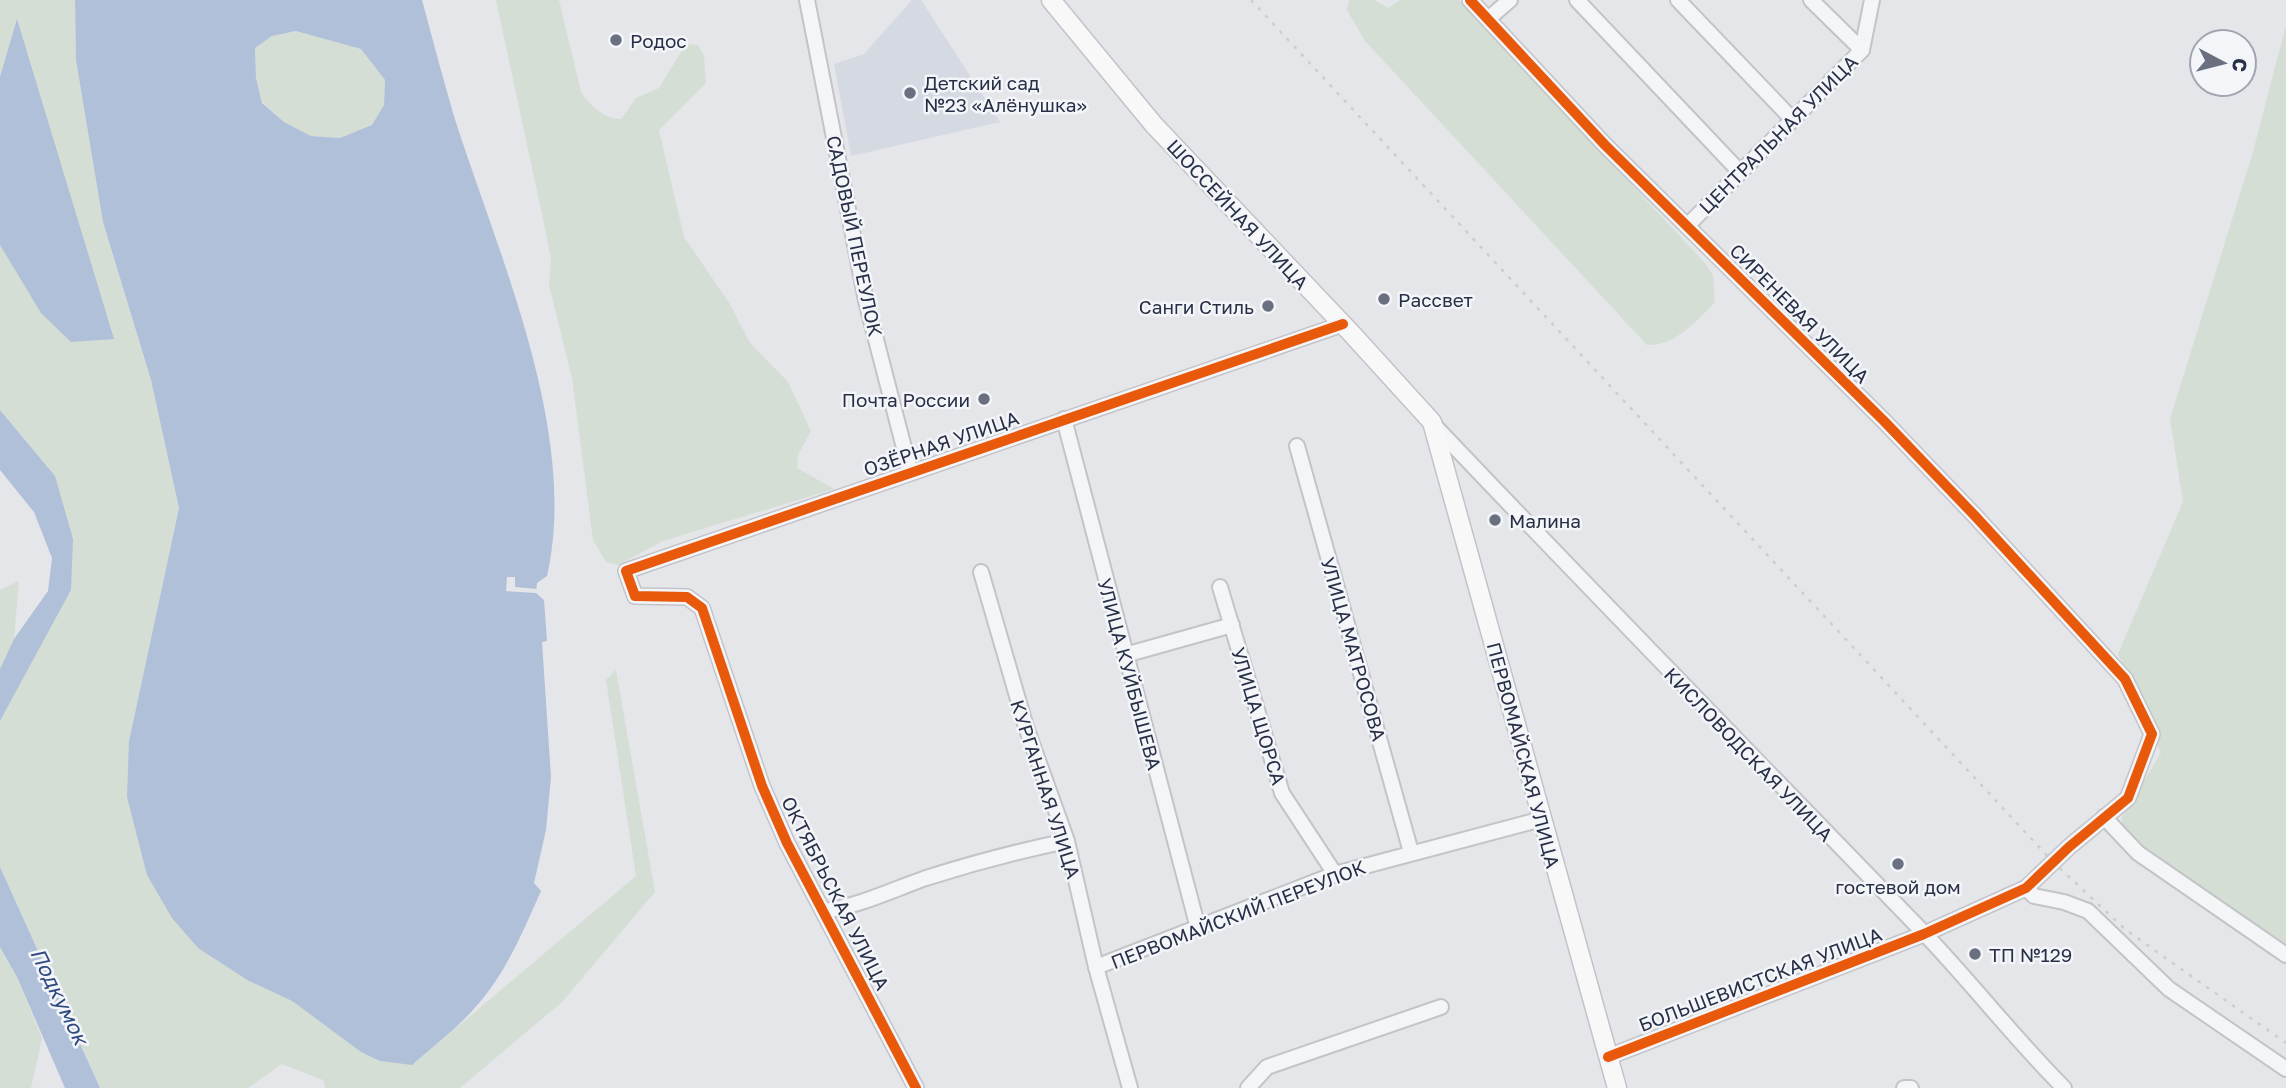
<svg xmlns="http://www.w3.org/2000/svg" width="2286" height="1088" viewBox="0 0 2286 1088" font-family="'Golos Text',sans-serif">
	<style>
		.built { fill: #d5d9e1 }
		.green { fill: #d4ded5 }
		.water { fill: #b0c0d8; fill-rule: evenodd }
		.pier { fill: #e5e6ea }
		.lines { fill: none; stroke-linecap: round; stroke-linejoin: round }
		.minor-casing { stroke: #c3c4c8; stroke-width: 18 }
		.major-casing { stroke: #c1c3c8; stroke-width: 21 }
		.minor { stroke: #f4f5f7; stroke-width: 14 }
		.major { stroke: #f8f8f8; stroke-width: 18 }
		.rail { stroke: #cdced2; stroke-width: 2.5; stroke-dasharray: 3.5 7; stroke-linecap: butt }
		.cycleway-casing { stroke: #f3f5f9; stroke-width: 15 }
		.cycleway { stroke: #e8590c; stroke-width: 10 }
		.poi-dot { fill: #6a7080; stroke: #f3f5f9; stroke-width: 2.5 }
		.labels { text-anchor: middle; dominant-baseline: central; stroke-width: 5; stroke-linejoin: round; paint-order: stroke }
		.poi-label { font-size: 19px; fill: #283047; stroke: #f3f5f9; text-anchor: start }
		.street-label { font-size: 19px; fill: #283047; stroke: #f3f5f9 }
		.water-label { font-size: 21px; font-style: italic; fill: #2e4a7f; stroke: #f3f5f9 }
	</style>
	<rect width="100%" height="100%" fill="#e5e6ea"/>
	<!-- built -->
	<polygon class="built" points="912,0 921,0 1000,122 851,156 834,64 864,54"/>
	<!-- green -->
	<g class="green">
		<polygon points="0,0 75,0 76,60 103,222 151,380 179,508 129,741 249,981 292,1001 361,1052 412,1065 636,876 606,680 616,670 655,892 562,1002 460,1088 326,1088 323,1080 282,1064 248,1088 100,1088 0,867 0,721 71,590 55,476 0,410"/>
		<path d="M 496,0 L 559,0 L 581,92 C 591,106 604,119 621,119 L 636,98 L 659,88 L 686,44 L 698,45 L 704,56 L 706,83 L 659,130 L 684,237 L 730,304 L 750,343 L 788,382 L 811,431 L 798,455 L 797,468 L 834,489 L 663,541 L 618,565 L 606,562 L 593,540 L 572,378 L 549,285 L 551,259 L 546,233 Z"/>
		<path d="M 1349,0 L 1374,0 L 1388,8 L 1400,0 L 1459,0 L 1705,263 L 1713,275 L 1715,302 C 1698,320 1674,347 1647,345 L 1365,41 L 1347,10 Z"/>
		<polygon points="2286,25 2286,944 2140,849 2122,829 2122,817 2161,753 2118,654 2183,502 2170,419 2253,152"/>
		<polygon points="297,31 361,49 385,80 384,105 372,126 340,138 311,136 284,122 262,102 256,78 255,48 272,36"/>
		<polygon points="19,581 14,639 0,669 0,590"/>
		<polygon points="0,947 17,977 42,1038 31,1088 0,1088"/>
	</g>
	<!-- water -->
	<g class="water">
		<path d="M 75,0 L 422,0 C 432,37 442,75 453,113 C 496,250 580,431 547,576 L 537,583 L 536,593 L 544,600 L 547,641 L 542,642 L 551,777 L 546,830 L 534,883 L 541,891 C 524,929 507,971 479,1003 C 459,1027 435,1045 412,1065 L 380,1061 L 361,1052 L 292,1001 L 249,981 L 198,948 L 172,918 L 147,875 L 127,797 L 129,741 L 179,508 L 151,380 L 103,222 L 76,60 ZM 296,31 L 361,49 L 385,80 L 384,105 L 372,125 L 340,138 L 311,136 L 284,122 L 262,103 L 256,78 L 255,48 L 272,36 Z"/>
		<polygon points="17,19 114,339 71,342 41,313 0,245 0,77"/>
		<polygon points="0,410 55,476 73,539 71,590 0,721 0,669 14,639 48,591 52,558 34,512 0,470"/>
		<polygon points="0,867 100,1088 65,1088 17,977 0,947"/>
	</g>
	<!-- pier -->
	<polygon class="pier" points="507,577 515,577 515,587 537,589 536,593 506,591"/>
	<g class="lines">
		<defs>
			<g id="minor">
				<polyline points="807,0 866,301 910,471"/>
				<polyline points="1470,0 1605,145 1884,421 1976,517 2125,679 2152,734 2128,798 2069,847 2026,888 1924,934 1608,1057"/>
				<polyline points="1577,0 1739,171"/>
				<polyline points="1678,0 1792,119"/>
				<polyline points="1811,0 1862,50"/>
				<polyline points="1488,19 1510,0"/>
				<polyline points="1687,226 1862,50 1872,0"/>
				<polyline points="1064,419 1198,928"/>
				<path d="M 1433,424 C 1595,595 1759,762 1922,931 C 1971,982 2014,1038 2064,1088"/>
				<polyline points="1297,446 1411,852"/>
				<polyline points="981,572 1026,727 1067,841 1096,967 1130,1088"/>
				<polyline points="1220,587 1282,793 1335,874"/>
				<polyline points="1125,655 1232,625"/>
				<polyline points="2104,817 2138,853 2286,955"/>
				<polyline points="2026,888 2034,896 2064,902 2088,911 2169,989 2286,1069"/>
				<path d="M 824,911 C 859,906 892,890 926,878 C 973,863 1019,851 1067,841"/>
				<polyline points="1096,967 1335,874 1542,819"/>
				<polyline points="916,1088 787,843 762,786 702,608 687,597 635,596 626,571 1343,324"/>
				<polyline points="1248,1088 1267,1067 1441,1007"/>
				<polyline points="1904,1088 1911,1088"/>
			</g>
			<polyline id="major" points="1051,0 1154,125 1352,334 1432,422 1617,1088"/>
		</defs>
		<!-- minor casing -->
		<use href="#minor" class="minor-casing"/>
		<!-- major casing -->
		<use href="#major" class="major-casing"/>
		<!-- minor -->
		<use href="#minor" class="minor"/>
		<!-- major -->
		<use href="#major" class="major"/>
		<!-- rail -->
		<polyline class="rail" points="1251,0 2053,862 2126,930 2286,1043"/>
		<defs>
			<g id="cycleway">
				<polyline points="1470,0 1605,145 1884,421 1976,517 2125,679 2152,734 2128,798 2069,847 2026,888 1924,934 1608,1057"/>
				<polyline points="916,1088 787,843 762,786 702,608 687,597 635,596 626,571 1343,324"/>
			</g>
		</defs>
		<!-- cycleway casing -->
		<use href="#cycleway" class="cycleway-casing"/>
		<!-- cycleway -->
		<use href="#cycleway" class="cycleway"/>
	</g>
	<!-- markers -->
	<g class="poi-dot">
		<circle cx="616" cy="40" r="7"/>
		<circle cx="910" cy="93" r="7"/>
		<circle cx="1384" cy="299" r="7"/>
		<circle cx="1268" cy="306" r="7"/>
		<circle cx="984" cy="399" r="7"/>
		<circle cx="1495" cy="520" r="7"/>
		<circle cx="1898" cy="864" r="7"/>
		<circle cx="1975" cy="954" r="7"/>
	</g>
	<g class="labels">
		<!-- poi labels -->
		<g class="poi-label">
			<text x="630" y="40">Родос</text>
			<text x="924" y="82">Детский сад<tspan x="924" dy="22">№23 «Алёнушка»</tspan></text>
			<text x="1398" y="299">Рассвет</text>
			<text x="1254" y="306" text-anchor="end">Санги Стиль</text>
			<text x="970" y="399" text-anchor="end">Почта России</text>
			<text x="1509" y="520">Малина</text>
			<text x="1898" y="886" text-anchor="middle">гостевой дом</text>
			<text x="1989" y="954">ТП №129</text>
		</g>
		<!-- street labels -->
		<g class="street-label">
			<text transform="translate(1778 134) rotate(-45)">ЦЕНТРАЛЬНАЯ УЛИЦА</text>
			<text transform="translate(1238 214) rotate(47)">ШОССЕЙНАЯ УЛИЦА</text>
			<text transform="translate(855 236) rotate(78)">САДОВЫЙ ПЕРЕУЛОК</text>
			<text transform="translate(1800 313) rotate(45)">СИРЕНЕВАЯ УЛИЦА</text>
			<text transform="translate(941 443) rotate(-19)">ОЗЁРНАЯ УЛИЦА</text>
			<text transform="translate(1354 649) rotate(74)">УЛИЦА МАТРОСОВА</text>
			<text transform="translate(1130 674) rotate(75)">УЛИЦА КУЙБЫШЕВА</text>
			<text transform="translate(1259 716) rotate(73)">УЛИЦА ЩОРСА</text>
			<text transform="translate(1749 754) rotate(46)">КИСЛОВОДСКАЯ УЛИЦА</text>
			<text transform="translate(1524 755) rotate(75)">ПЕРВОМАЙСКАЯ УЛИЦА</text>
			<text transform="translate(1046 789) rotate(72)">КУРГАННАЯ УЛИЦА</text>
			<text transform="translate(836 893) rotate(63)">ОКТЯБРЬСКАЯ УЛИЦА</text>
			<text transform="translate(1238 914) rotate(-21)">ПЕРВОМАЙСКИЙ ПЕРЕУЛОК</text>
			<text transform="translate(1760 979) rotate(-21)">БОЛЬШЕВИСТСКАЯ УЛИЦА</text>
		</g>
		<!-- water labels -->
		<g class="water-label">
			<text transform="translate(60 996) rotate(64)">Подкумок</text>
		</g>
	</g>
	<!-- north arrow -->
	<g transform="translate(2223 63) rotate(97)"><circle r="33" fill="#f3f5f9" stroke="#a2a6b2" stroke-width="2"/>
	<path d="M0-5L12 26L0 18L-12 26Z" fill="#6a7080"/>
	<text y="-10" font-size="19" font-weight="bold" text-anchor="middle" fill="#283047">С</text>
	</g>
</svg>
